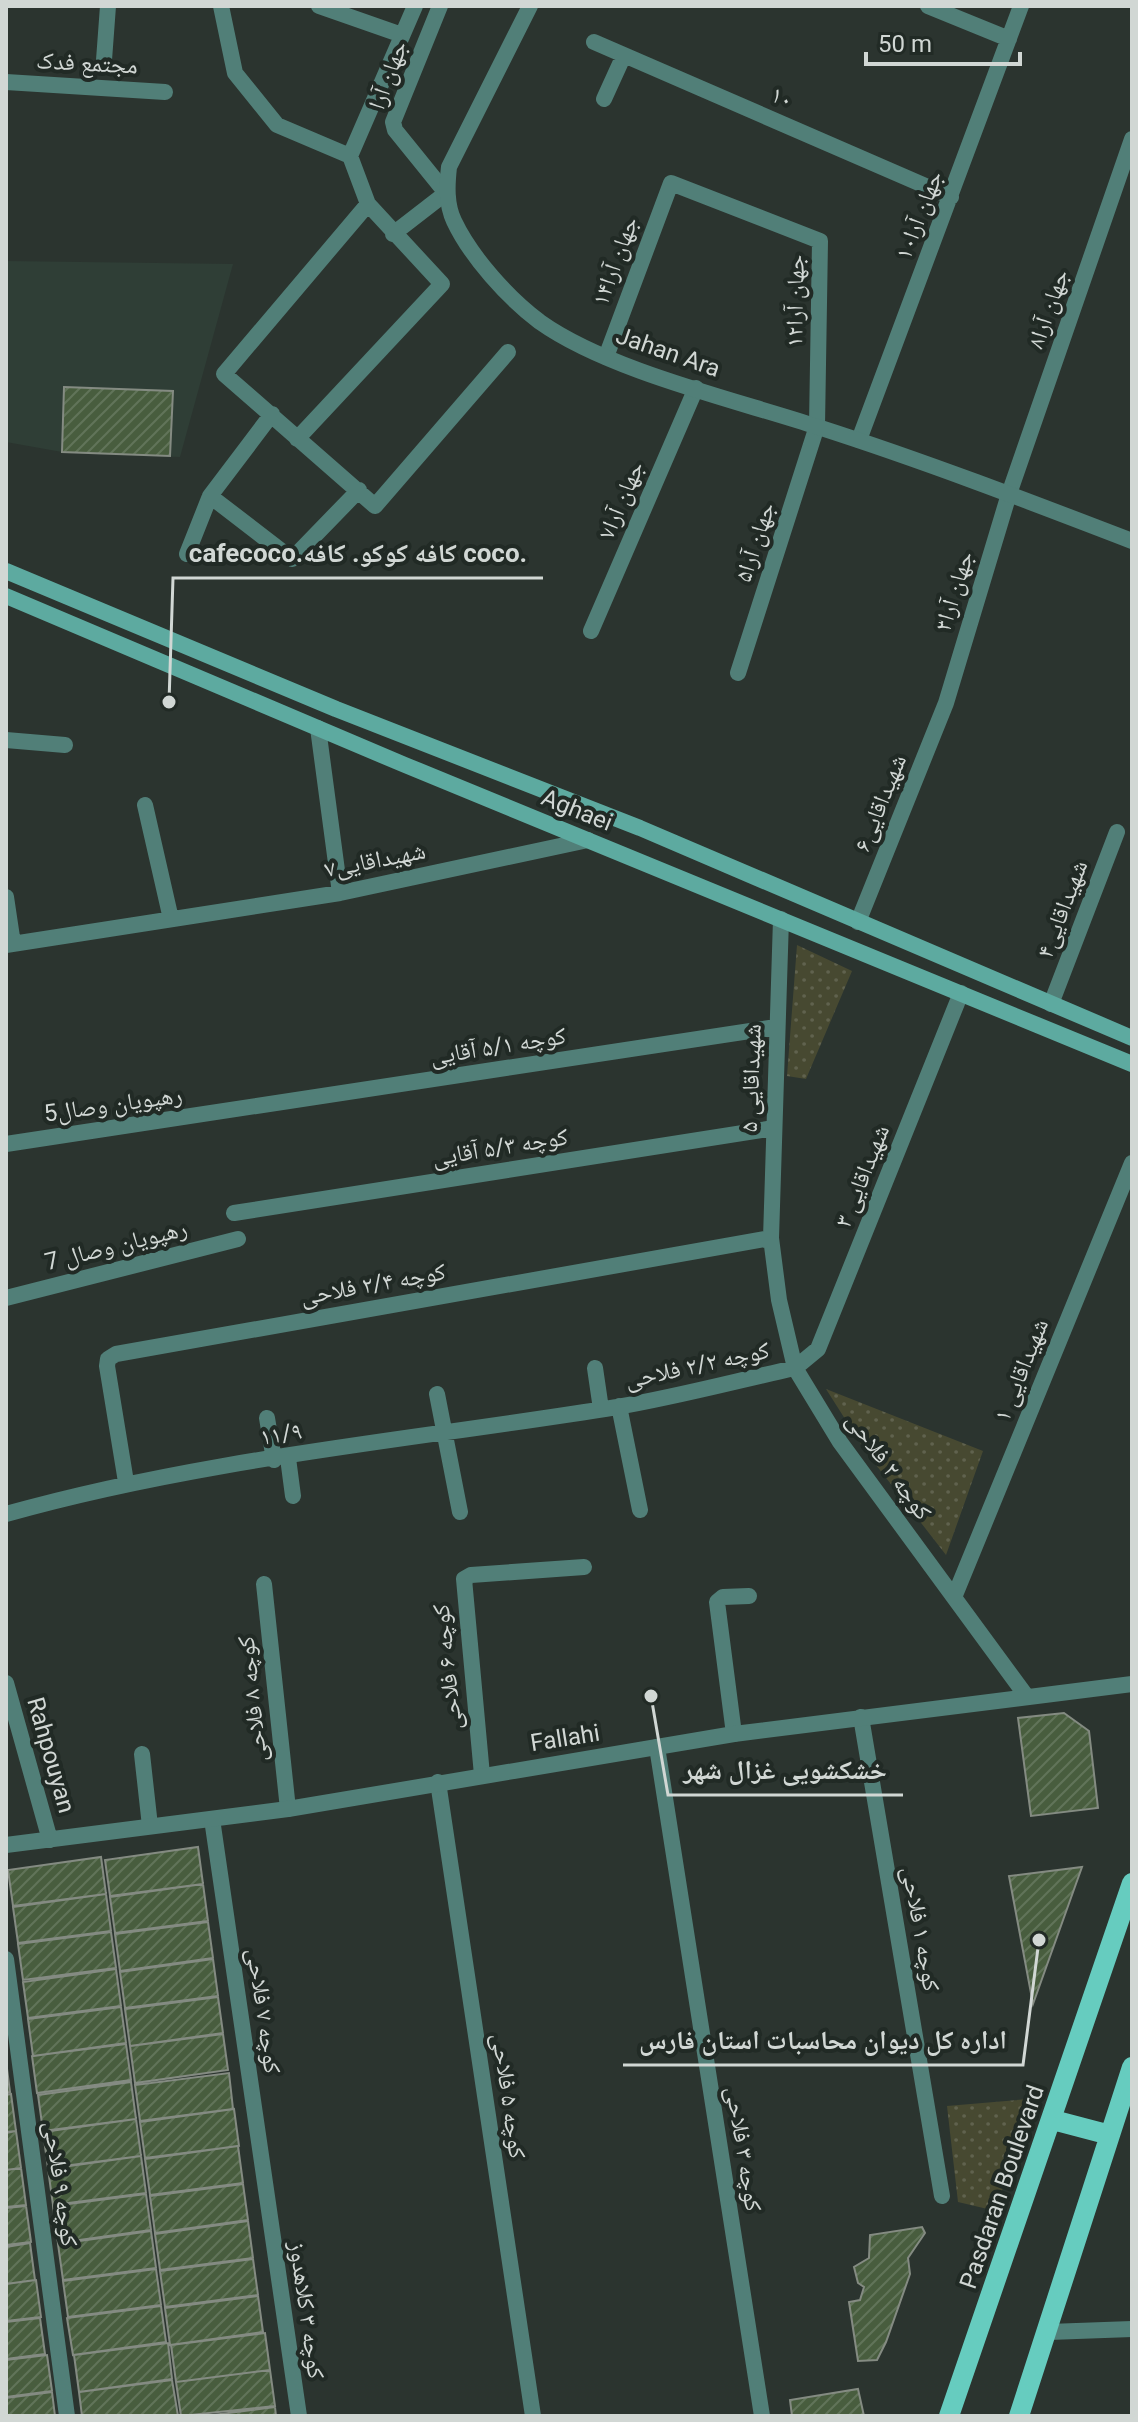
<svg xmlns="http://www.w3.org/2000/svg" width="1138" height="2422" font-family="Roboto,'Noto Naskh Arabic',sans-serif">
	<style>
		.built { fill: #2f3e36 }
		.green { fill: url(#green-dots) }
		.building { fill: url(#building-hatch); stroke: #848b82; stroke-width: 2 }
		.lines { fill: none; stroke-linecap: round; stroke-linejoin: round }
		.minor { stroke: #517f78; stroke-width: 16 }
		.tertiary { stroke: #517f78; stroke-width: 16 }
		.secondary { stroke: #5daaa0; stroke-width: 16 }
		.primary { stroke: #66ccbf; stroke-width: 20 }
		.labels { text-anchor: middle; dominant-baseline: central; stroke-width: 8; stroke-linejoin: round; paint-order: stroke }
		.street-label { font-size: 24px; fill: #d1d7d4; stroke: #212a25 }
		.leader { fill: none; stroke: #d1d7d4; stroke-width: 3 }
		.callout-dot { fill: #d1d7d4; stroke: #212a25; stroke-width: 3 }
		.callout-label { font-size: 26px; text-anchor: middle; font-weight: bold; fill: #d1d7d4; stroke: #212a25; stroke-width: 8; stroke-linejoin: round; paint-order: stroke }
	</style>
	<defs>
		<pattern id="green-dots" width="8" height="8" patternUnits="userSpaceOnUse" patternTransform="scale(2)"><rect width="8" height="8" fill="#474931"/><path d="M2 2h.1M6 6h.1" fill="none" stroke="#60624e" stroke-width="1.8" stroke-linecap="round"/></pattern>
		<pattern id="building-hatch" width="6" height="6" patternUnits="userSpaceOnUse" patternTransform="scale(2)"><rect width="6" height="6" fill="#485d3e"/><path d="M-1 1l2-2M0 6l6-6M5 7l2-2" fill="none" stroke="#617459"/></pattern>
	</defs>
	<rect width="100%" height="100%" fill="#2b342f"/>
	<path class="built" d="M6,261L233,264L180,457L62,452L6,442Z"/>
	<path class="green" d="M797,945L852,971L806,1079L787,1076Z
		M826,1389L983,1451L946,1555L866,1452Z
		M1029,2099L996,2211L958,2202L947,2106Z"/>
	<path class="building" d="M64,387L173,391L170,456L62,452Z
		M1064,1713L1089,1731L1098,1808L1031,1816L1018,1718Z
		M198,1847L203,1884L110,1896L105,1860Z
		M101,1857L106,1894L13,1906L8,1870Z
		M1082,1867L1033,2004L1009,1876Z
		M203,1884L208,1921L115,1933L110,1897Z
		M106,1894L111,1931L18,1943L13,1907Z
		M208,1922L213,1958L120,1971L115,1934Z
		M111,1932L116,1968L23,1980L18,1944Z
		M213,1959L218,1996L125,2008L120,1972Z
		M116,1969L121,2006L28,2018L23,1982Z
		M218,1997L223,2033L130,2046L125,2009Z
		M121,2007L126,2043L33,2056L28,2019Z
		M223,2034L228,2070L135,2083L130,2046Z
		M126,2044L131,2080L37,2093L32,2056Z
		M6,2061L10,2092L6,2093Z
		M229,2073L233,2109L140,2121L135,2085Z
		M131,2082L136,2119L43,2131L38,2095Z
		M11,2094L16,2131L6,2132V2095Z
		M234,2109L239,2146L145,2158L140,2122Z
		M136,2119L141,2156L48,2168L43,2132Z
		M16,2131L21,2168L6,2170V2133Z
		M238,2146L243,2183L150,2195L145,2159Z
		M141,2156L146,2193L53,2205L48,2169Z
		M21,2168L26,2205L6,2207V2170Z
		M243,2184L248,2220L155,2233L150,2196Z
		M146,2194L151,2230L58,2243L53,2206Z
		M26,2206L31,2242L6,2245V2208Z
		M248,2221L253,2258L160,2270L155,2234Z
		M922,2227L925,2233L908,2258L910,2274L886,2342L877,2360L858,2361L849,2302L860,2300L864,2287L858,2283L854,2267L869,2258L870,2235Z
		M151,2231L156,2268L63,2280L58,2244Z
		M30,2243L35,2280L6,2284V2247Z
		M253,2259L258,2295L165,2307L160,2271Z
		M156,2269L161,2305L68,2317L63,2281Z
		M36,2280L41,2317L6,2321V2284Z
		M258,2296L263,2332L170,2345L165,2308Z
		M161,2306L166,2342L73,2355L67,2318Z
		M40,2318L45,2354L6,2359V2322Z
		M265,2333L270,2370L176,2382L171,2345Z
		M168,2343L172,2379L79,2392L74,2355Z
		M47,2355L52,2391L6,2397V2360Z
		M270,2370L275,2406L181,2416L176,2382Z
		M172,2380L178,2416H82L79,2392Z
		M858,2389L864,2416H792L790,2400Z
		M52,2392L55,2416H6V2398Z
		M275,2407L276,2416H205Z"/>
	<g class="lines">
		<path class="minor" d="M221,6L235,73L277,125L350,156
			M319,6L402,35
			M928,6L1009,39
			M594,42L951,197
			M104,60L108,6
			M6,82L165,92
			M604,99L624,55
			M368,204L224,374L375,506L508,352
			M393,234L446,193L395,130L393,122L440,6
			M606,357L671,183L820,241L817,426L738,673
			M297,439L442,284L368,204L350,156L415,6
			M859,440L1021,6
			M210,496L292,559L359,490
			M187,554L210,496L272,414
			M591,631L696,388
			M318,728L340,893
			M6,740L65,745
			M145,805L171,919
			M6,897L13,944
			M781,919L771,1238L779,1300L795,1368L840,1442L1027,1697
			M858,922L946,703L1009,494L1132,139
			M6,945L340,893L588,840
			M1051,1004L1117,832
			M6,1144L776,1027
			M234,1213L774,1128
			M6,1298L238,1239
			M595,1368L601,1409
			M437,1394L460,1512
			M619,1406L640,1510
			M267,1418L274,1460
			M288,1458L293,1496
			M126,1482L107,1366L108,1359L116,1354L771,1238
			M6,1514C205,1458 413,1440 617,1407C676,1397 736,1381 795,1368L818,1349L961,993
			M264,1584L288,1809
			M955,1595L1132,1163
			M861,1717L942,2196
			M734,1734L717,1602L723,1597L749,1596
			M657,1747L762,2416
			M142,1754L150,1826
			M482,1775L464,1579L471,1575L584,1567
			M438,1782L533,2416
			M212,1819L299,2416
			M6,1959L67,2416
			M1049,2332L1132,2329"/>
		<path class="tertiary" d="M530,6L449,167C447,185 446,204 454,221C471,257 508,298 540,322C609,371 736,400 818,427C924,461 1028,501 1132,541
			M6,1683L50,1840
			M6,1845L288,1809L734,1734L1132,1684"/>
		<path class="secondary" d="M6,571L336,709L640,828L1132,1038
			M6,596L405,765L1132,1064"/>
		<path class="primary" d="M1053,2120L1110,2135
			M949,2416L1132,1883
			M1019,2416L1132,2067"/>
	</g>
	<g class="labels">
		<g class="street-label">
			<text transform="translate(87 63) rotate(3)">مجتمع فدک</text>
			<text transform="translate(388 75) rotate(-70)">جهان آرا</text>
			<text transform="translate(782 97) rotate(23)">۱۰</text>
			<text transform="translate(919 215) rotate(-69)">جهان آرا۱۰</text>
			<text transform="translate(615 261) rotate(-70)">جهان آرا۱۴</text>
			<text transform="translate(795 301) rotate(-89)">جهان آرا۱۲</text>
			<text transform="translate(1048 309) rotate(-71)">جهان آرا۸</text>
			<text transform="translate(668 352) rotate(19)">Jahan Ara</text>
			<text transform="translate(621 500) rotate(-67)">جهان آرا۷</text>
			<text transform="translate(755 542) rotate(-72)">جهان آرا۵</text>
			<text transform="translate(954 591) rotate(-73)">جهان آرا۳</text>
			<text transform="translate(880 803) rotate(-68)">شهیداقایی۶</text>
			<text transform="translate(577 810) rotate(22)">Aghaei</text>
			<text transform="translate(375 860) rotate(-11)">شهیداقایی۷</text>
			<text transform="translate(1062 909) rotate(-69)">شهیداقایی۴</text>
			<text transform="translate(498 1046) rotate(-9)">کوچه ۵/۱ آقایی</text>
			<text transform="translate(751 1078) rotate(-88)">۵ شهیداقایی</text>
			<text transform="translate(113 1104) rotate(-8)">رهپویان وصال5</text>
			<text transform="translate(500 1147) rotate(-9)">کوچه ۵/۳ آقایی</text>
			<text transform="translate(862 1176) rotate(-68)">۳ شهیداقایی</text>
			<text transform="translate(116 1245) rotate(-14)">7 رهپویان وصال</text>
			<text transform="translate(373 1284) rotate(-10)">کوچه ۲/۴ فلاحی</text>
			<text transform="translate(697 1365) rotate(-12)">کوچه ۲/۲ فلاحی</text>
			<text transform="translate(1021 1370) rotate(-68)">۱ شهیداقایی</text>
			<text transform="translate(281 1434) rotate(-9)">۱۱/۹</text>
			<text transform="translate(889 1466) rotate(54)">کوچه ۲ فلاحی</text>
			<text transform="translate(447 1667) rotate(-96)">کوچه ۶ فلاحی</text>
			<text transform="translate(252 1699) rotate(-96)">کوچه ۸ فلاحی</text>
			<text transform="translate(565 1738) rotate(-9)">Fallahi</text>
			<text transform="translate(51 1755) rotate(74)">Rahpouyan</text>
			<text transform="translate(921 1929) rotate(80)">کوچه ۱ فلاحی</text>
			<text transform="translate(264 2011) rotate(82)">کوچه ۷ فلاحی</text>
			<text transform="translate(509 2096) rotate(82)">کوچه ۵ فلاحی</text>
			<text transform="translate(744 2149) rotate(81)">کوچه ۳ فلاحی</text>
			<text transform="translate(61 2184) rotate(82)">کوچه ۹ فلاحی</text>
			<text transform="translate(1002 2187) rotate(-71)">Pasdaran Boulevard</text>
			<text transform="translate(307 2310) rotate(82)">کوچه ۳ کلاهدوز</text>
		</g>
	</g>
	<path class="leader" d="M169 702L173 578H543M651 1696L668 1795H903M1039 1940L1023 2065H623"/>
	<g class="callout-dot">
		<circle cx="169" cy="702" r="8"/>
		<circle cx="651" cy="1696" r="8"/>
		<circle cx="1039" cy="1940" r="8"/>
	</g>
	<g class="callout-label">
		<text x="358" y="562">cafecoco.کافه کوکو. کافه coco.</text>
		<text x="785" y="1779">خشکشویی غزال شهر</text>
		<text x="823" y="2049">اداره کل دیوان محاسبات استان فارس</text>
	</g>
	<rect width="1138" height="2422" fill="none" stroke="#d1d7d4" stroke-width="16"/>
	<path d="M866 52v12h154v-12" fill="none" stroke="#d1d7d4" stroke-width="4"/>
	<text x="878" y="52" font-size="24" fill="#d1d7d4" stroke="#212a25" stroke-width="6" paint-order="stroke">50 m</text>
</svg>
